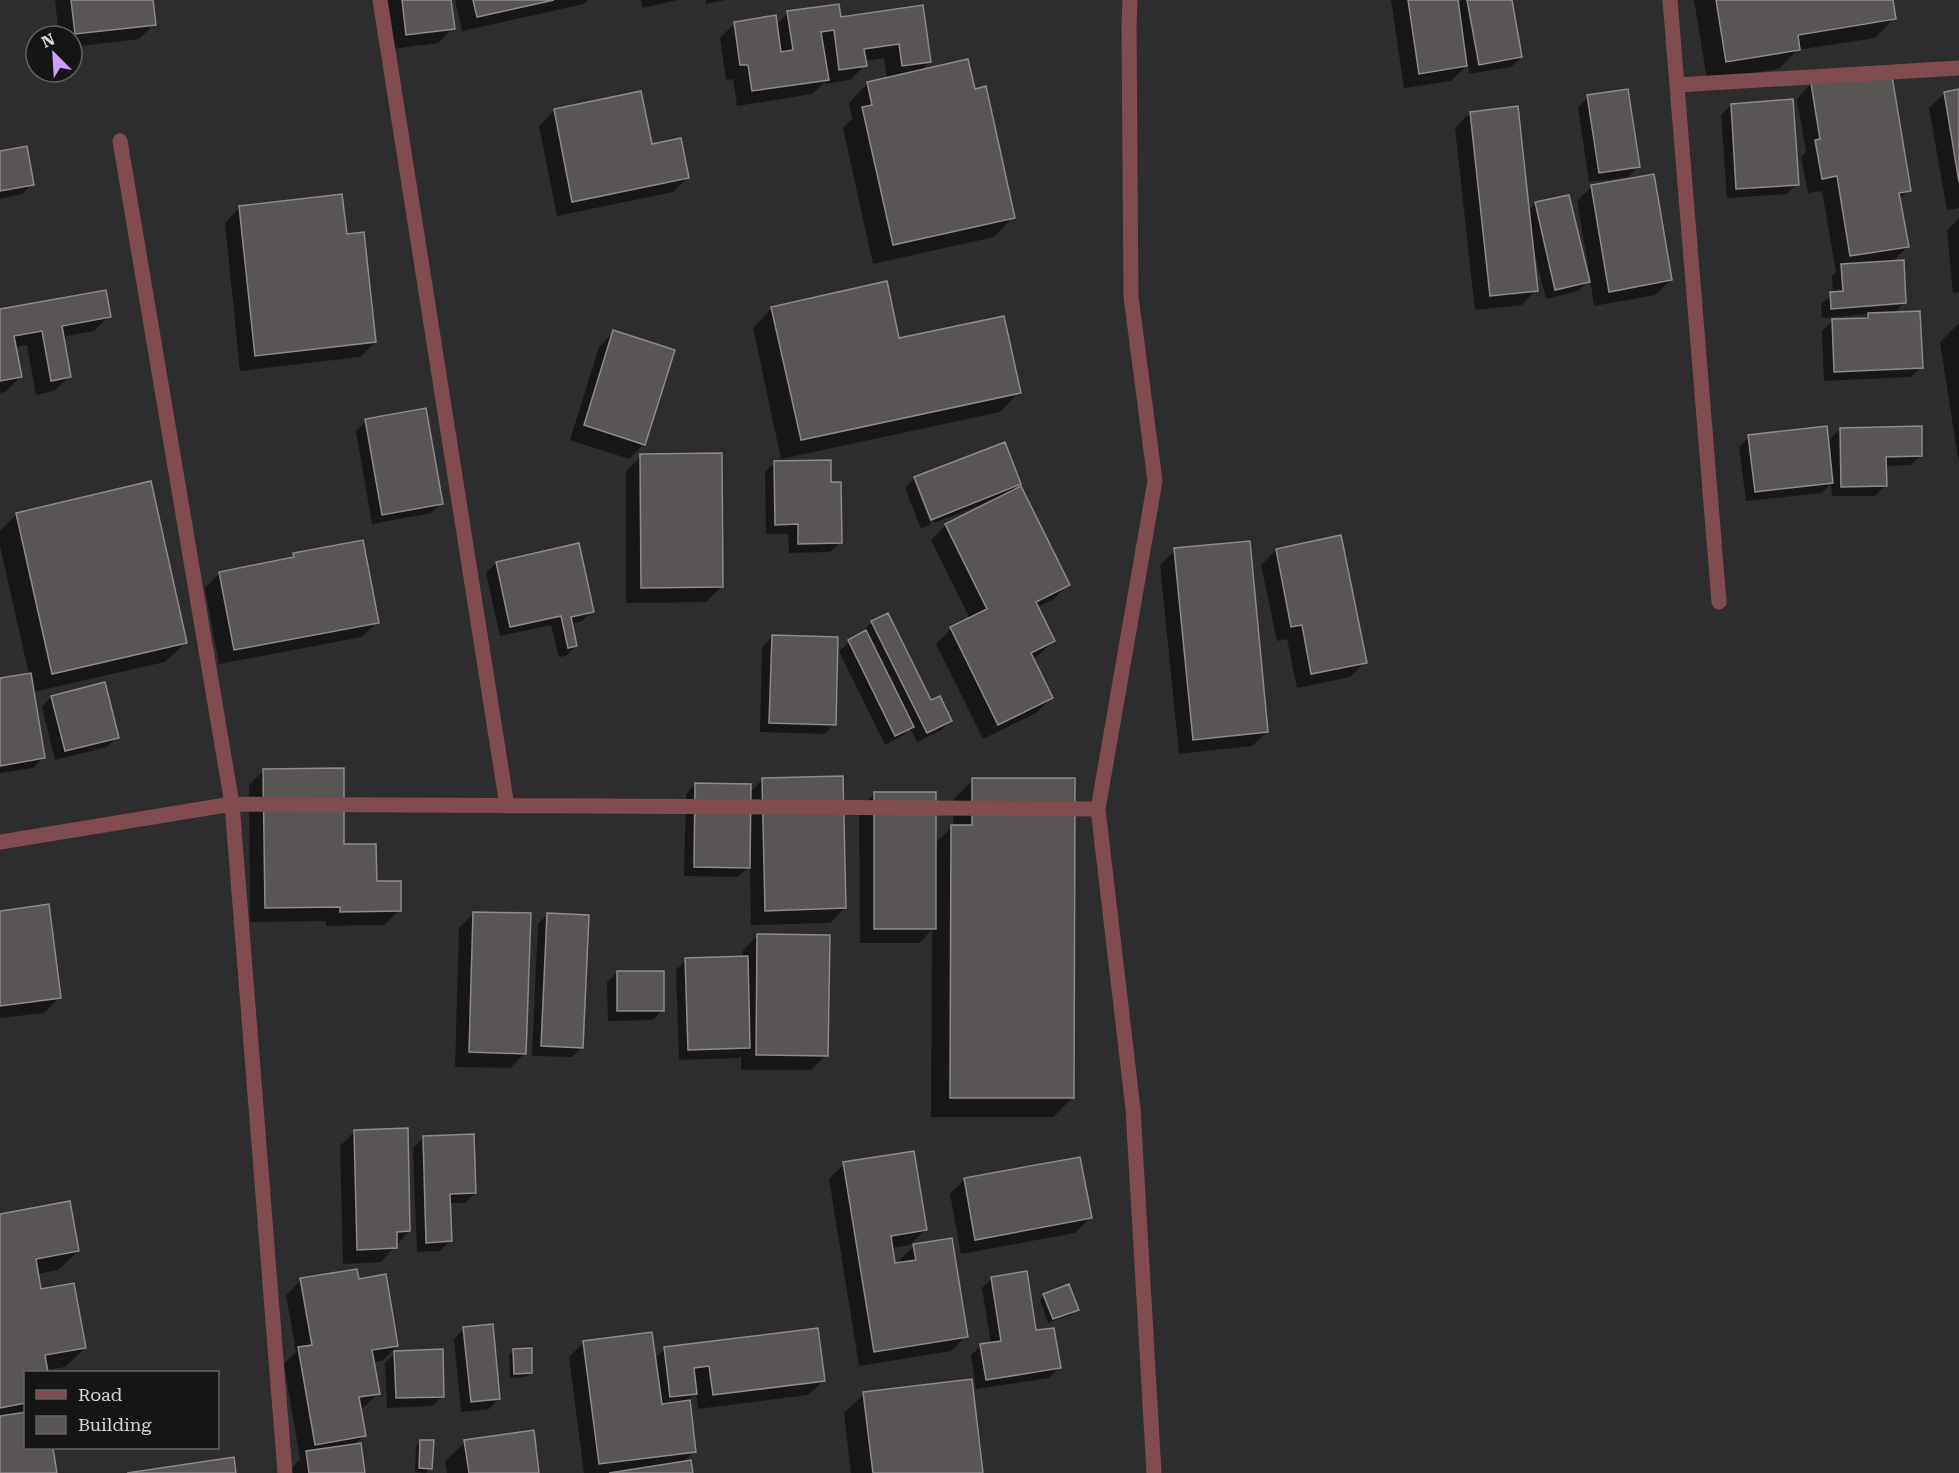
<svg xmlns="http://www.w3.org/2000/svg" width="1959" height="1473" font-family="'Roboto Serif',serif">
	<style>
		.shadow { fill: #0007 }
		.building { fill: #585554; stroke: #8d8a89; stroke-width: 1.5 }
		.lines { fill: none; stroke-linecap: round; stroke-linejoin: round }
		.minor { stroke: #824b4f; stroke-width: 15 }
	</style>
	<rect width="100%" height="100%" fill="#2d2c2e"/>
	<path class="shadow" d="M55,0H151L154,24L139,39L72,47V36H59Z
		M385,0H449L453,28L438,43L392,49Z
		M455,0H588L584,4L462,31Z
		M641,0H678L642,8Z
		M706,0H725L706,4Z
		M1391,0H1456L1457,5L1462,0H1511L1521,57L1511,67L1469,74L1468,64L1451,81L1404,88Z
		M1694,0H1891L1894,18L1875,38L1797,50L1779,69L1707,80Z
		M922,7L930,62L920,72L974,91L1013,217L994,237L873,264L843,128L852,119L849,103L868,83L887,79L884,58L864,61L865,65L850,80L825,84V82L812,94L737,106L733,79L726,80L720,38L735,23L776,25L788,13L840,19Z
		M1811,84L1909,190L1899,200L1907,247L1892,262L1905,302L1894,313L1921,367L1911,377L1824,381L1822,331L1832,321L1863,320L1868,314L1822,318L1821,304L1833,294L1832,276L1836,272L1822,191L1808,193L1801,157L1806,152L1797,99Z
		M1959,91V208L1947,210L1929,108L1944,93Z
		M640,93L650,146L688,177L673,192L557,216L539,126L554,111Z
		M1588,97L1638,167L1628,177L1589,182L1578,107Z
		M1731,105L1797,184L1787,194L1727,198L1721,115Z
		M1470,113L1528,211L1535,204L1568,196L1587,277H1590L1577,201L1592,186L1670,280L1655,295L1594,306L1590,279L1578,291L1546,299L1534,251L1532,252L1536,290L1522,305L1475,310L1455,128Z
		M0,152L32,184L22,194L0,199Z
		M239,208L346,236L375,342L360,357L240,371L225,223Z
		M1959,218V292L1953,293L1947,231Z
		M772,308L1019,392L1000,412L781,459L753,328Z
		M0,311L109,316L94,331L62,337L69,377L54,391L36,395L27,345L15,347L20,377L5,392L0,393Z
		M1959,323V465L1940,342Z
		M614,332L644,444L629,459L570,440L599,347Z
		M366,421L441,503L431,513L372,524L356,431Z
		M1840,429L1921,455L1911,465L1885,466V486L1875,496H1832L1831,483L1822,493L1746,501L1739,447L1749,437L1831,454L1830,439Z
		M641,456L721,587L706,602L626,603V471Z
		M775,462L830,484L840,542L830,552L789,553L788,534H766L765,472Z
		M915,478L1020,483L1010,493L1068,584L1054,599L1037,607L1054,640L1039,655L1032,659L1051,698L1036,713L983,739L936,644L951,629L970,619L931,540L946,525L990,503V501L934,523L918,481H914L931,524L921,529L905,488Z
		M17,514L185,643L165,662L33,692L43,758L33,768L0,773V679L29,675L0,546V531Z
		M1175,550L1267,732L1252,746L1179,754L1160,565Z
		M1276,550L1365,662L1350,677L1297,688L1287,639L1277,641L1261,565Z
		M294,555L377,622L362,637L219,664L205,588L220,573L289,559Z
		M496,563L592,611L582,621L571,624L576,646L566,656L559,657L551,625L500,636L486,573Z
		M872,623L930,702L951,721L941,730L917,742L910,728L902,736L885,745L839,651Z
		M772,637L834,724L824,734L760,732L762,647Z
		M51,697L117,737L107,747L55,760L42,707Z
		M264,770L343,846L399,911L384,925L326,926V921L250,922L249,785Z
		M763,779L845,908L830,923L751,925L750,866L738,877L684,876L686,794L696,784L749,793Z
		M973,780L1072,1098L1053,1117H931L932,930L919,943H860L859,809L874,794L934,844L953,826L954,799Z
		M0,912L59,998L44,1013L0,1018Z
		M474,913L525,1053L510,1068L455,1067L459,928Z
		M548,914L582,1047L572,1057L532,1056L538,924Z
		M758,935L826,1055L811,1070H741V1055L739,1058L679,1060L676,970L686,960L743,958V950Z
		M617,972L662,1010L653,1020L608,1021L607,982Z
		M355,1131L409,1231L381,1262L343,1264L340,1146Z
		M423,1138L475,1193L465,1203H449L450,1241L440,1251L417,1252L413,1148Z
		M844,1164L925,1230L910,1245L891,1248L894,1265L900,1264L899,1261L914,1246L966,1336L951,1351L859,1366L829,1179Z
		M965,1179L1090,1218L1075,1233L961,1254L950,1194Z
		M0,1215L78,1251L58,1270L37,1274L40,1290L85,1348L65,1367L46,1370L47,1372H26V1448H51L55,1473H0Z
		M992,1278L1035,1332L1059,1368L1049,1378L976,1389L971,1355L981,1346L991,1344L982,1288Z
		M301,1280H357L397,1346L382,1361L372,1362L378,1393L363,1408L359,1409L364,1436L354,1445L364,1473H287L300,1459L284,1364L296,1352L286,1295Z
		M1044,1295L1077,1309L1073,1314L1048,1323L1040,1300Z
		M464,1329L498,1399L489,1409L461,1412L454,1339Z
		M584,1342L654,1359L665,1349L823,1381L808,1395L698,1409L696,1393L688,1401L694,1451L683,1463L691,1473H584L569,1357Z
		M513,1350L531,1372L526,1377L510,1378L509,1355Z
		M395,1353L442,1396L432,1406L387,1408L385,1363Z
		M864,1394L981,1473H851L844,1413Z
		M421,1441L430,1468L426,1473L415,1472L416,1446Z
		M465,1442L538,1473H447L445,1461Z"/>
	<path class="building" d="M71,0H153L156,25L75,34Z
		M402,0H451L455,29L406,35Z
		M473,0H554L477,17Z
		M1408,0H1458L1467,66L1419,74Z
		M1467,0H1512L1522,57L1479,65Z
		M1716,0H1893L1896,19L1798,35L1800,50L1726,62Z
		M839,4L841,17L923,5L931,62L902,66L899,44L864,49L867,66L839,70L834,30L821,32L829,80L752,91L748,65H740L734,22L776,15L781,52L793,50L787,11Z
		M968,59L975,89L986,86L1015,218L893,245L862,107L872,105L867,82Z
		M1891,70L1911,191L1899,193L1909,247L1850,256L1837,176L1822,179L1815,140L1820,139L1811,83Z
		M1628,89L1640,167L1599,173L1587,95Z
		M1959,89V182L1944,92Z
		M641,91L652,144L681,138L689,178L572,202L554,109Z
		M1793,99L1799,185L1736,189L1731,104Z
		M1518,106L1538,291L1490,296L1470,112Z
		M27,146L34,185L0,191V151Z
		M1654,174L1672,280L1609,292L1591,185Z
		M342,194L347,234L364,232L376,342L255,356L239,206Z
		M1569,195L1590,282L1555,290L1535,202Z
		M1904,260L1906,303L1831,309L1830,292L1843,291L1841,264Z
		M887,281L899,338L1004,316L1021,393L801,440L771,307Z
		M106,290L111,317L62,326L71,377L51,381L42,331L14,336L22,377L0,381V309Z
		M1920,311L1923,368L1834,372L1832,319L1868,318V313Z
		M613,330L675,350L645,445L584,425Z
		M426,408L443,504L382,515L365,419Z
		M1827,426L1833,483L1755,492L1748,435Z
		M1922,426V456L1886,457L1887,486L1841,487L1840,428Z
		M1005,442L1021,484L931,520L914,477Z
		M722,453L723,587L641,588L640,454Z
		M831,460V482H841L842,543L798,544V524L775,525L774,461Z
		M151,481L187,643L52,674L16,513Z
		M1021,486L1070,585L1036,602L1055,641L1031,653L1053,698L998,725L950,627L987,609L945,524Z
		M1341,535L1367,663L1311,674L1302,625L1291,627L1276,549Z
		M363,540L379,623L234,650L219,572L294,557L293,553Z
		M1250,541L1268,732L1193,740L1174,548Z
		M579,543L594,612L571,617L577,646L568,648L561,616L510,627L496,562Z
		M888,613L931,700L940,696L952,721L927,733L871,621Z
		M866,630L914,727L895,736L848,640Z
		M772,635L838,637L836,725L769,723Z
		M31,673L45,758L0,766V678Z
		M105,682L119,738L65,751L51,696Z
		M344,768V844H376L377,881H401V911L340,912V907L265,908L263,769Z
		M843,776L846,908L765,911L762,778Z
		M972,778H1075L1074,1098H950L951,825H972Z
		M695,783L751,784L750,868L694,867Z
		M874,792H936V929H874Z
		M49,904L61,998L0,1006V911Z
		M473,912L531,913L526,1054L469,1052Z
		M547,913L589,915L583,1048L541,1046Z
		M757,934L830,935L828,1056L756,1055Z
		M748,956L750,1048L688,1050L685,958Z
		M617,971H664V1011H617Z
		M408,1128L410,1231L397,1232V1248L357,1250L354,1130Z
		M474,1134L476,1193L450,1194L452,1241L426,1243L423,1136Z
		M914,1151L927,1230L891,1236L895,1263L916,1260L913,1244L952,1238L968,1337L874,1352L843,1162Z
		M1080,1157L1092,1218L975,1240L964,1178Z
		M70,1201L79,1251L36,1259L41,1289L74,1283L86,1348L45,1355L48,1372H26V1403L0,1408V1214Z
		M357,1269L359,1279L386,1274L398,1346L372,1350L380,1394L359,1397L366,1436L315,1445L298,1347L312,1345L300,1278Z
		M1027,1271L1036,1330L1054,1328L1061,1368L986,1380L980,1344L1001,1341L991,1277Z
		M1069,1284L1079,1310L1053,1319L1043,1294Z
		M493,1324L500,1399L471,1402L463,1327Z
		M818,1328L825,1381L713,1395L709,1366L694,1368L697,1394L670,1397L664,1347Z
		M652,1332L662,1404L690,1400L696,1452L599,1464L583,1341Z
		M532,1348V1373L514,1374L513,1349Z
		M443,1349L444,1397L396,1398L394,1351Z
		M972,1379L983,1473H873L863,1392Z
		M26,1412V1448H53L57,1473H0V1416Z
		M534,1430L539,1473H469L464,1440Z
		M420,1440H434L432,1469L419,1468Z
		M361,1443L365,1473H309L306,1451Z
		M234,1457L236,1473H127Z
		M691,1460L693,1473H609Z"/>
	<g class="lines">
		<path class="minor" d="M380,0L507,806
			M1130,0L1129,25L1131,297L1155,481L1098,809L1133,1109L1154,1473
			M1670,0L1719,602
			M1677,85L1959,68
			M120,141L232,804L285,1473
			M0,842L232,804L1098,809"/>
	</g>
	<rect x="24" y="1371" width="195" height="78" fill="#151516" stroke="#626263" stroke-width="1.5"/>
	<rect x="36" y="1390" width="30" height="9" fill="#824b4f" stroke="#626263" stroke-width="1.5"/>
	<text x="78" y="1401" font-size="18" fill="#d6d5d7">Road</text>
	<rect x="36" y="1416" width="30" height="18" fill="#585554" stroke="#626263" stroke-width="1.5"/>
	<text x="78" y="1431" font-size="18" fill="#d6d5d7">Building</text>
	<g transform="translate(54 54) rotate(336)"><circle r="28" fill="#151516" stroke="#626263" stroke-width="1.5"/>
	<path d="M0-4.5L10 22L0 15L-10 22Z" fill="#d09dff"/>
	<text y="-9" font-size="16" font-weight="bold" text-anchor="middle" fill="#d6d5d7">N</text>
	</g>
</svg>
